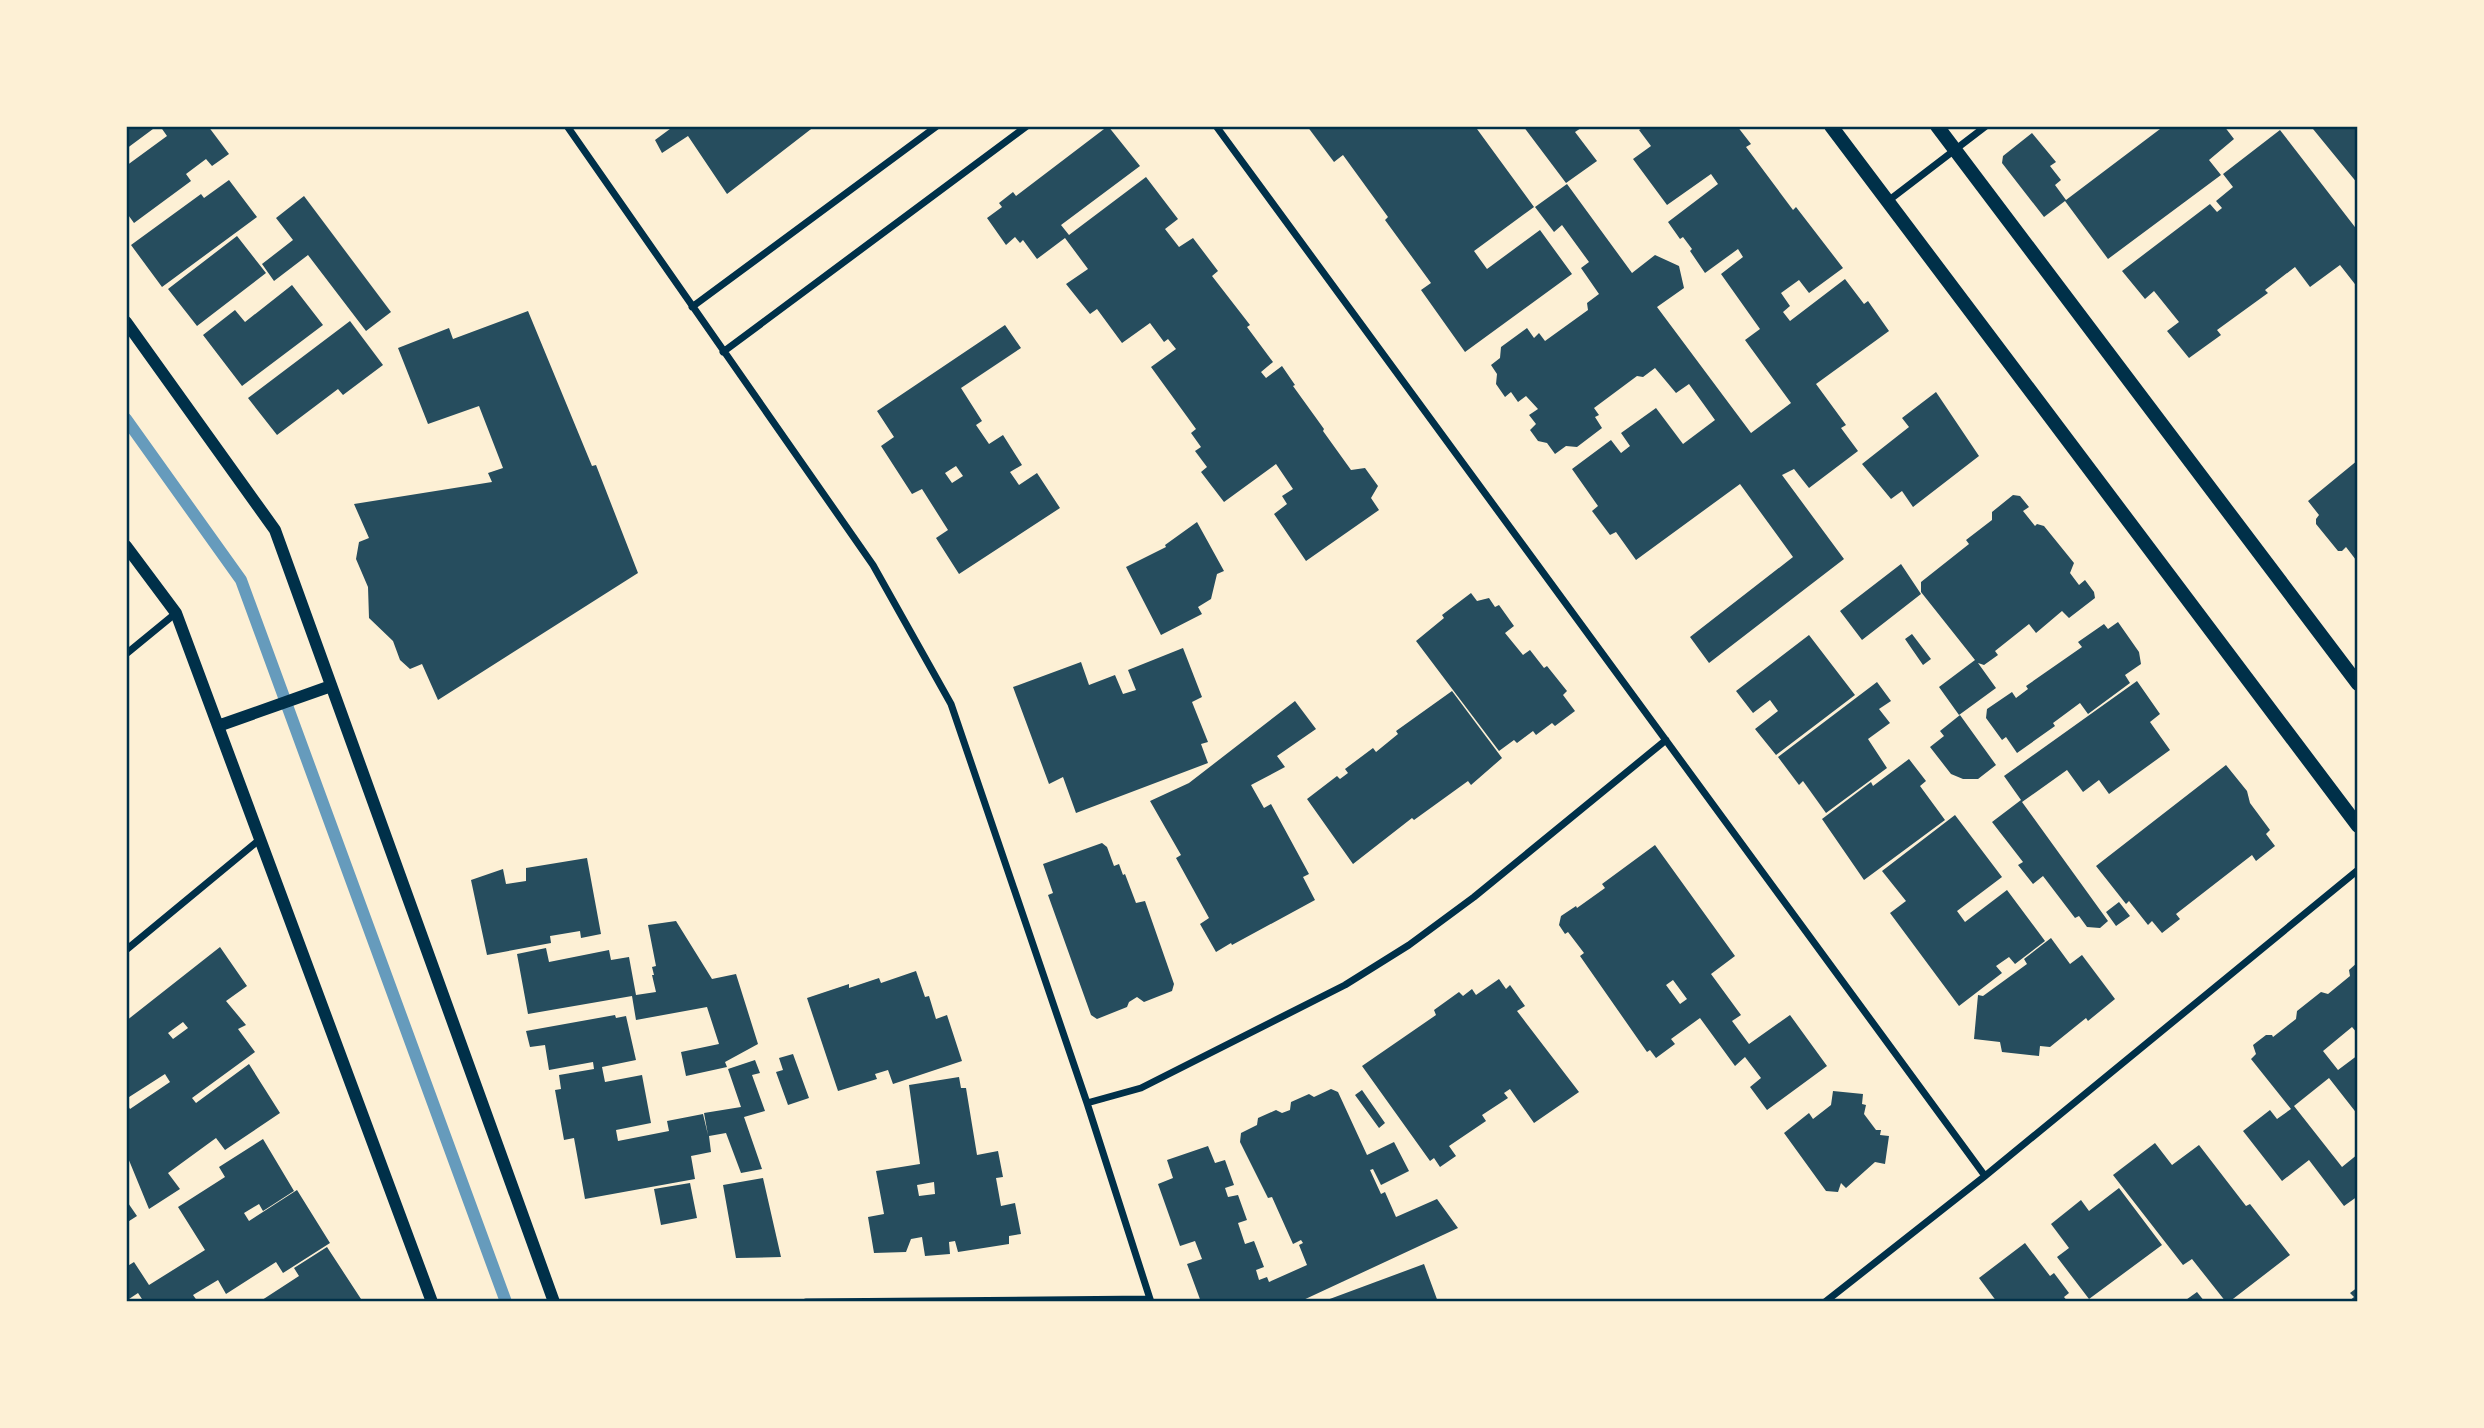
<svg xmlns="http://www.w3.org/2000/svg" width="2484" height="1428" font-family="'Source Sans 3',sans-serif">
	<style>
		.lines { fill: none; stroke-linecap: round; stroke-linejoin: round }
		.stream { stroke: #669bbc; stroke-width: 12 }
		.building { fill: #264d5e; fill-rule: evenodd }
		.minor { stroke: #003049; stroke-width: 7 }
		.tertiary { stroke: #003049; stroke-width: 12 }
		.secondary { stroke: #003049; stroke-width: 14 }
		.neatline { fill: none; stroke: #003049; stroke-width: 2.5 }
	</style>
	<rect width="100%" height="100%" fill="#fdf0d5"/>
	<g class="lines">
		<path class="stream" d="M126,419L241,580L506,1302"/>
	</g>
	<path class="building" d="M126,126H157L126,149Z
		M160,126H208L229,154L212,166L206,159L186,174L191,181L134,223L126,212V166L167,136Z
		M674,126H815L727,194L688,136L662,153L655,140Z
		M1108,126L1140,166L1061,225L1069,235L1146,177L1178,219L1165,229L1179,247L1193,238L1218,271L1212,276L1250,325L1247,327L1273,362L1261,372L1266,378L1282,366L1295,385L1293,386L1324,429L1323,431L1351,470L1365,468L1378,486L1371,498L1379,510L1306,561L1274,514L1287,504L1282,496L1293,489L1276,464L1224,502L1201,472L1207,467L1195,451L1201,447L1191,433L1196,429L1151,367L1176,349L1168,339L1164,342L1150,323L1122,343L1097,309L1090,314L1066,284L1088,269L1065,238L1037,259L1023,240L1020,243L1015,237L1006,245L987,218L1002,207L999,203L1013,192L1016,196Z
		M1307,126H1477V129L1534,207L1474,251L1487,269L1540,230L1572,274L1465,352L1421,290L1431,283L1385,220L1388,217L1343,155L1334,162Z
		M1523,126H1584L1575,132L1597,161L1566,183Z
		M1646,126H1737L1751,144L1746,147L1793,210L1796,207L1843,268L1809,293L1799,280L1781,293L1790,306L1783,312L1790,321L1845,279L1864,304L1868,301L1889,331L1816,384L1846,425L1841,428L1858,451L1809,488L1794,469L1782,475L1844,559L1709,663L1690,637L1793,557L1740,484L1636,560L1616,532L1610,535L1592,511L1598,506L1572,469L1611,440L1621,453L1630,446L1621,433L1656,408L1683,444L1715,420L1689,384L1676,393L1655,368L1643,377L1637,376L1594,408L1599,415L1595,417L1602,428L1577,447L1566,446L1555,454L1547,443L1538,441L1530,430L1536,424L1529,415L1538,409L1526,396L1518,402L1511,392L1505,397L1496,384L1497,374L1491,365L1500,358L1501,347L1527,328L1534,338L1539,333L1545,341L1588,310L1587,303L1599,294L1581,268L1589,262L1562,225L1554,232L1535,207L1567,184L1632,273L1655,255L1679,266L1684,288L1657,307L1751,433L1791,403L1745,340L1760,329L1721,274L1743,257L1738,249L1705,273L1690,251L1692,249L1683,237L1680,239L1668,222L1718,184L1711,174L1667,205L1633,159L1651,146L1639,130Z
		M2164,126H2224L2234,139L2209,160L2221,175L2108,259L2065,201L2044,217L2002,163L2003,156L2032,133L2056,162L2050,166L2061,180L2055,185L2066,200Z
		M2317,126H2358V184L2313,129Z
		M2280,130L2358,231V288L2340,265L2310,287L2295,267L2265,290L2268,293L2217,330L2221,335L2189,358L2167,331L2179,322L2154,291L2145,299L2122,271L2210,204L2217,212L2222,208L2216,201L2233,187L2223,174Z
		M229,180L257,217L162,287L131,245L201,194L204,198Z
		M304,196L391,312L366,331L308,255L274,281L262,264L293,240L276,218Z
		M237,236L266,273L197,326L168,289Z
		M292,285L323,325L242,386L203,335L235,310L245,322Z
		M528,311L592,466L596,465L638,573L438,700L422,664L410,669L400,660L393,641L369,618L368,587L356,559L359,542L369,538L354,504L492,482L488,473L503,468L479,406L428,424L398,348L449,328L453,339Z
		M350,321L383,365L343,395L338,389L277,435L248,398Z
		M1005,325L1021,348L961,388L982,421L976,425L989,444L1003,435L1022,465L1010,472L1019,485L1037,473L1060,508L959,574L936,538L948,530L922,489L912,494L881,446L894,437L877,411ZM956,466L963,476L952,483L945,473Z
		M1936,392L1979,456L1913,507L1902,491L1891,499L1862,464L1909,427L1902,418Z
		M2358,460V558L2356,560L2346,547L2342,551H2338L2316,524V519L2319,515L2308,501Z
		M2013,495L2020,496L2029,507L2023,511L2035,526L2037,524L2044,526L2074,563L2070,573L2079,585L2085,580L2094,592L2095,598L2069,618L2062,611L2036,633L2029,624L1995,651L1998,655L1984,665L1978,663L1996,688L1959,715L1939,687L1975,660L1921,592V582L1969,544L1966,540L1992,520V512Z
		M1197,522L1224,571L1217,574L1211,599L1198,607L1202,614L1161,635L1126,567L1166,547L1165,545Z
		M1901,564L1921,594L1862,640L1840,611Z
		M1471,593L1477,601L1489,598L1495,607L1499,605L1514,626L1505,633L1523,655L1530,650L1544,668L1547,666L1567,691L1563,695L1575,711L1555,726L1552,723L1536,735L1533,731L1517,743L1514,740L1499,751L1416,641L1444,618L1442,615Z
		M2118,622L2139,652L2141,664L2125,675L2130,683L2088,714L2080,703L2053,723L2055,726L2017,753L2006,737L2002,740L1986,718L1987,709L2012,692L2016,698L2028,689L2026,686L2082,647L2078,642L2104,624L2108,629Z
		M1912,634L1931,659L1923,665L1905,639Z
		M1809,635L1855,695L1776,755L1755,729L1778,711L1770,700L1753,713L1736,691Z
		M1183,648L1202,697L1192,702L1208,742L1201,744L1208,763L1076,813L1063,777L1049,784L1013,687L1081,662L1089,685L1115,675L1123,694L1136,690L1128,670Z
		M2137,681L2160,714L2150,722L2170,750L2109,794L2099,780L2083,792L2067,770L2022,802L2108,921L2100,928L2087,927L2079,916L2075,918L2043,876L2033,884L2018,865L2023,862L1992,822L2021,800L2004,776Z
		M1877,682L1891,701L1879,709L1890,723L1868,739L1887,768L1826,813L1803,781L1799,785L1778,757Z
		M1452,691L1502,758L1471,785L1468,781L1414,820L1412,818L1353,864L1307,799L1337,776L1340,779L1348,773L1345,769L1373,748L1376,752L1398,734L1396,731Z
		M1295,701L1316,729L1277,756L1285,767L1251,785L1264,808L1271,804L1309,874L1303,877L1315,900L1232,945L1231,943L1216,952L1200,924L1209,918L1176,858L1181,855L1150,801L1189,783Z
		M1960,715L1996,765L1978,779H1963L1951,774L1930,747L1944,736L1940,731Z
		M1909,759L1926,781L1920,786L1945,820L1864,880L1822,819L1871,782L1873,786Z
		M2226,765L2247,791L2250,803L2270,830L2266,834L2275,846L2256,861L2252,855L2176,914L2180,919L2162,933L2152,921L2148,925L2129,901L2126,904L2096,866Z
		M1955,815L2002,877L1957,911L1965,922L2007,890L2045,941L2015,964L2009,957L1996,966L2002,973L1959,1006L1890,913L1906,901L1882,871Z
		M1102,843L1107,847L1114,866L1119,864L1123,875L1125,874L1136,903L1145,901L1174,984L1172,991L1144,1002L1137,997L1129,1002L1127,1007L1097,1019L1091,1015L1048,895L1053,893L1043,864Z
		M1655,845L1735,956L1711,974L1741,1015L1732,1021L1749,1044L1790,1015L1827,1066L1767,1110L1750,1087L1761,1078L1745,1057L1735,1066L1700,1018L1671,1039L1675,1044L1656,1058L1650,1050L1647,1052L1580,956L1584,953L1568,932L1565,934L1559,925L1561,916L1576,906L1577,908L1605,888L1602,884ZM1673,980L1687,999L1680,1004L1666,985Z
		M587,858L601,934L581,938L580,931L550,936L551,943L487,955L471,880L503,869L506,884L526,881V868Z
		M2119,902L2130,916L2116,926L2106,912Z
		M676,921L712,979L736,974L758,1044L725,1062L727,1067L686,1076L681,1052L719,1044L707,1007L636,1020L632,996L528,1014L517,954L546,948L549,962L609,950L611,960L629,957L636,995L656,992L652,975H654L652,967L656,966L648,925Z
		M2051,938L2070,964L2082,955L2115,999L2088,1021L2086,1018L2050,1047L2040,1046L2039,1056L2002,1052L2000,1042L1974,1039L1978,995L1983,996L2027,964L2024,959Z
		M220,947L247,986L226,1001L246,1025L238,1029L255,1052L192,1098L196,1103L249,1064L280,1113L225,1150L216,1138L168,1173L180,1189L149,1209L126,1153V1103L130,1109L170,1082L165,1074L126,1099V1021ZM183,1022L188,1028L173,1039L168,1033Z
		M2358,962V1034L2352,1027L2323,1051L2338,1070L2358,1055V1115L2329,1078L2294,1106L2342,1167L2358,1154V1196L2344,1206L2309,1160L2282,1181L2243,1131L2270,1110L2277,1119L2291,1109L2251,1059L2256,1054L2253,1045L2266,1035H2272L2273,1037L2296,1019L2297,1011L2321,992L2328,994L2350,976L2349,970Z
		M916,971L925,997L929,996L936,1019L947,1015L962,1061L893,1084L888,1070L875,1074L877,1079L838,1091L807,998L849,984V988L879,978L881,983Z
		M1499,979L1506,989L1510,985L1525,1006L1517,1011L1579,1092L1534,1123L1510,1089L1504,1093L1508,1098L1482,1115L1486,1121L1449,1146L1456,1156L1440,1167L1434,1158L1430,1161L1362,1066L1436,1015L1434,1010L1459,992L1463,996L1472,989L1476,995Z
		M615,1015L616,1018L626,1016L636,1060L602,1067L605,1082L642,1075L651,1123L616,1130L618,1141L669,1131L667,1121L703,1114L708,1135L704,1113L741,1107L728,1069L755,1060L760,1073L752,1075L765,1111L744,1117L762,1169L741,1173L726,1133L709,1136L711,1152L691,1156L695,1179L585,1199L574,1138L564,1140L555,1090L561,1089L559,1075L594,1069L593,1062L549,1070L545,1045L530,1047L526,1031Z
		M793,1054L809,1098L788,1105L776,1072L783,1070L779,1058Z
		M959,1077L961,1088H966L977,1155L998,1151L1003,1177L996,1178L1001,1206L1015,1203L1021,1234L1009,1236V1244L958,1252L955,1241L949,1242L950,1254L925,1256L922,1237L911,1239L906,1252L874,1253L868,1217L884,1214L876,1171L920,1164L909,1085ZM934,1182L935,1194L919,1196L917,1185Z
		M1331,1089L1338,1092L1367,1155L1394,1142L1409,1171L1381,1185L1373,1169L1370,1170L1381,1194L1385,1192L1396,1217L1437,1199L1458,1228L1299,1302H1201L1187,1264L1202,1259L1195,1241L1180,1246L1158,1184L1173,1178L1167,1160L1208,1146L1215,1163L1225,1160L1234,1185L1225,1188L1228,1197L1238,1195L1247,1220L1238,1223L1245,1244L1254,1241L1264,1267L1256,1270L1259,1280L1267,1277L1269,1282L1307,1265L1299,1245L1303,1243L1301,1240L1293,1244L1272,1197L1268,1198L1240,1142L1241,1133L1257,1125L1258,1118L1276,1110L1282,1113L1290,1110L1291,1102L1309,1094L1314,1097Z
		M1362,1090L1385,1123L1379,1128L1355,1095Z
		M1833,1091L1863,1094L1862,1104L1866,1105L1864,1114L1876,1130H1881L1880,1135L1889,1136L1885,1164L1875,1162L1846,1188L1841,1183L1838,1192L1826,1191L1784,1133L1809,1113L1813,1119L1831,1105Z
		M263,1139L294,1191L263,1211L259,1204L244,1213L249,1221L297,1190L330,1243L283,1273L276,1262L226,1294L218,1280L193,1295L198,1302H144L138,1293L126,1301V1267L134,1262L149,1285L205,1250L178,1207L225,1177L219,1167Z
		M2155,1143L2172,1165L2199,1145L2246,1206L2250,1204L2290,1255L2229,1302H2226L2192,1259L2183,1265L2113,1175Z
		M763,1178L781,1257L736,1258L723,1185Z
		M690,1183L697,1218L661,1225L654,1189Z
		M2119,1188L2162,1245L2089,1299L2057,1257L2069,1248L2051,1224L2081,1200L2089,1211Z
		M126,1200L137,1216L126,1223Z
		M2025,1243L2050,1276L2054,1273L2069,1293L2064,1297L2068,1302H1997L1979,1278Z
		M327,1247L361,1299L356,1302H259L299,1276L294,1268Z
		M1424,1264L1438,1302H1328L1327,1300Z
		M2358,1287V1302H2348L2354,1297L2350,1293Z
		M2197,1292L2205,1302H2183Z"/>
	<g class="lines">
		<path class="minor" d="M567,126L873,565L951,704L1087,1103L1151,1302
			M1216,126L1985,1176
			M1888,201L1986,126
			M692,307L937,126
			M723,352L1027,126
			M126,654L176,613
			M126,950L259,840
			M1087,1103L1141,1088L1345,985L1409,945L1474,897L1666,740
			M806,1302L1150,1299
			M1825,1302L1985,1176L2358,870"/>
		<path class="tertiary" d="M126,322L275,530L554,1302
			M126,546L176,613L432,1302
			M218,726L331,686"/>
		<path class="secondary" d="M1831,126L2358,826
			M1937,126L2358,684"/>
	</g>
	<rect width="2484" height="1428" fill="none" stroke="#fdf0d5" stroke-width="256"/>
	<rect x="128" y="128" width="2228" height="1172" class="neatline"/>
</svg>
